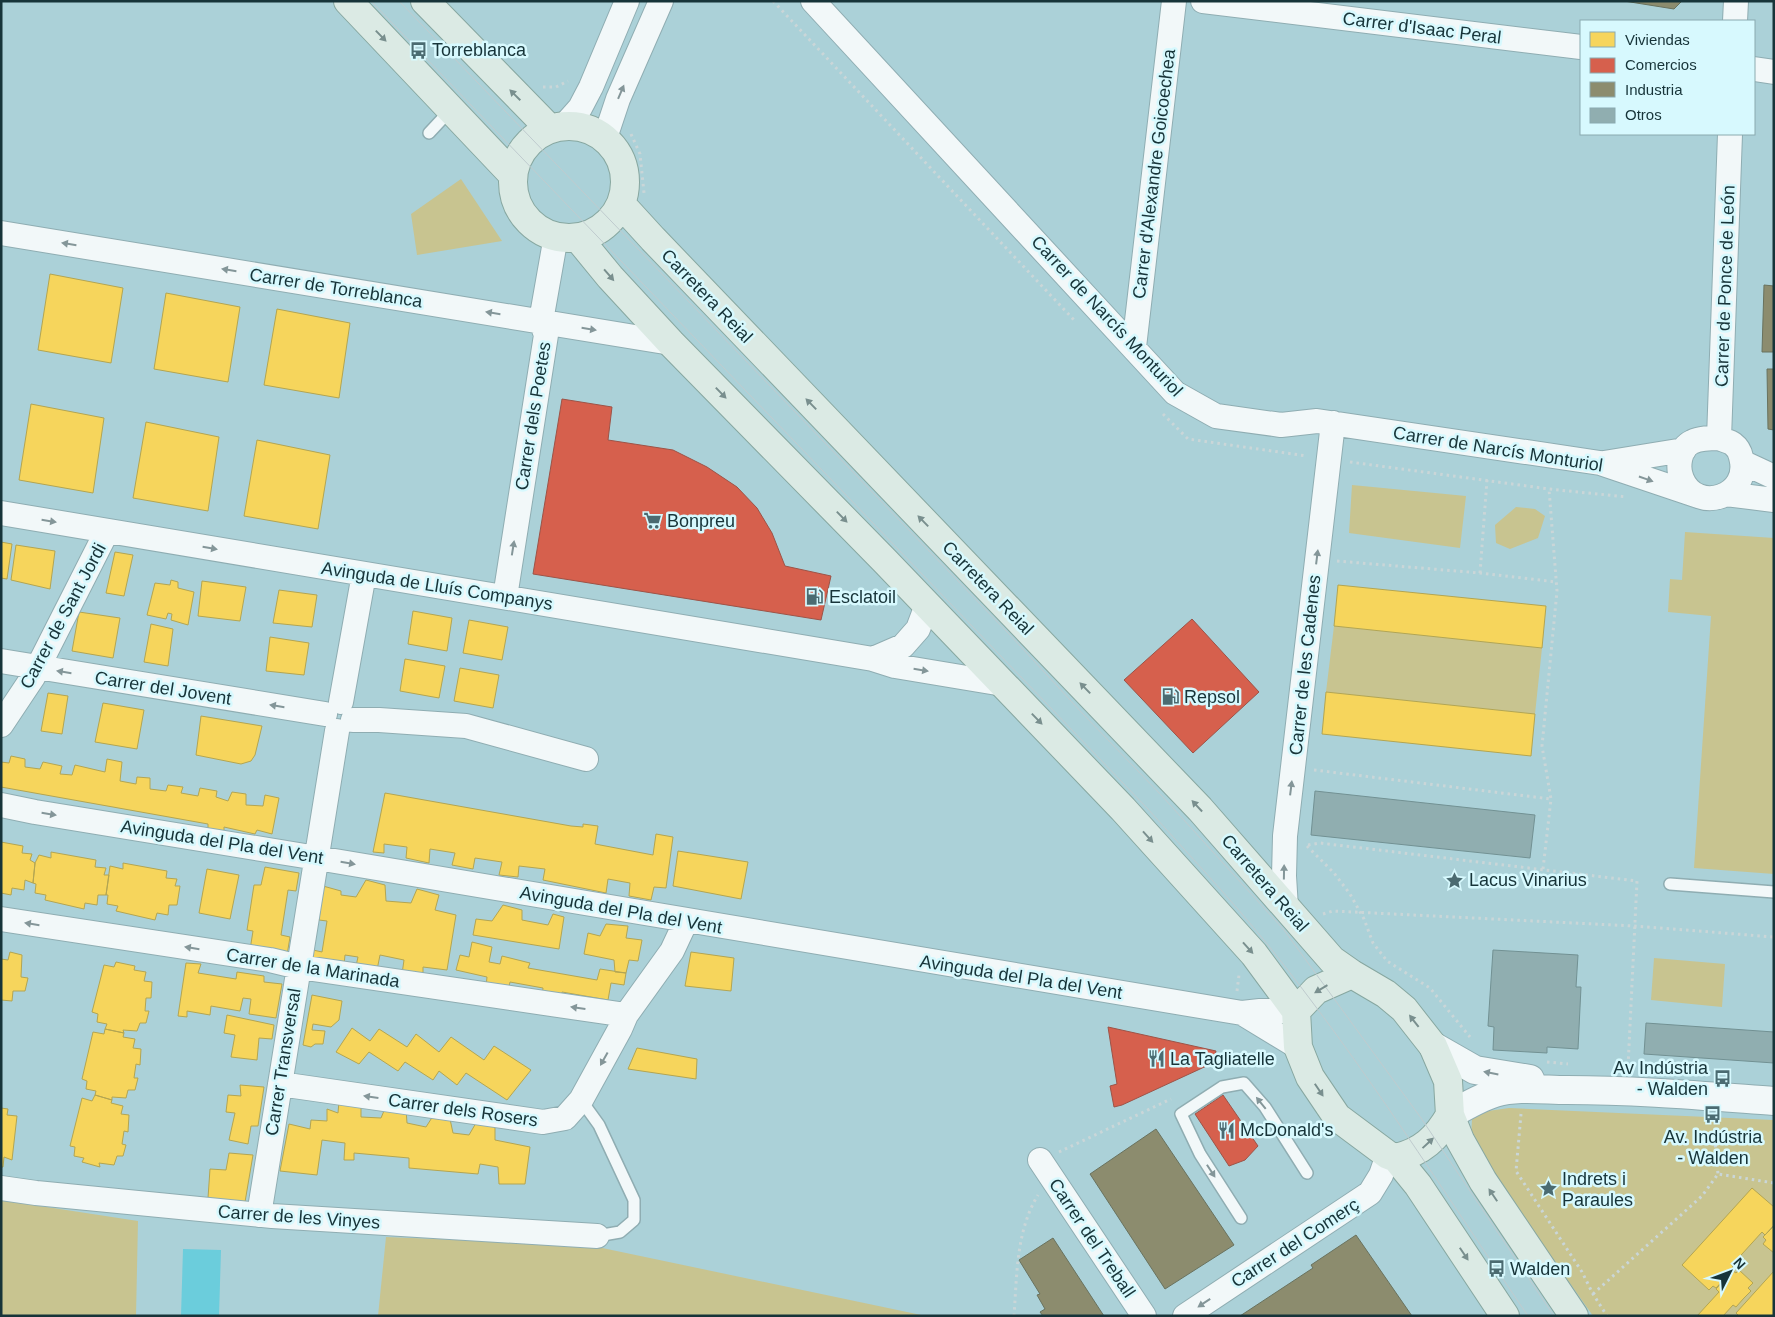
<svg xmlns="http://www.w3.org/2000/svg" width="1775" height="1317" font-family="Arial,sans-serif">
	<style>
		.green { fill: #c8c490 }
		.water { fill: #6bcddc }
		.homes { fill: #f6d55c; stroke: #b3a552 }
		.shops { fill: #d6604d; stroke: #9d5347 }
		.industry { fill: #8c8c6e; stroke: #69725e }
		.building { fill: #90aeb0; stroke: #729193 }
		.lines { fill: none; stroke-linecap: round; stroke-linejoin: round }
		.service-casing { stroke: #8fadb2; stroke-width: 14 }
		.minor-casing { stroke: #8fadb2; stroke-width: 26 }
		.tertiary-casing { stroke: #8fadb2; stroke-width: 30 }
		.primary-casing { stroke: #87a7a0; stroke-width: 30 }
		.path { stroke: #cad6d8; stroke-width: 3; stroke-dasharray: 2.5 4; stroke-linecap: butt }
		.service { stroke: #f2f8f9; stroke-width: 11 }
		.minor { stroke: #f2f8f9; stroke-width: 24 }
		.tertiary { stroke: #f2f8f9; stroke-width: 28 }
		.primary { stroke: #dbeae4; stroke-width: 28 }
		.tram { stroke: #bfcbce; stroke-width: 1 }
		.oneway { fill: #798f8e }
		.oneway2 { fill: #849699 }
		.labels { text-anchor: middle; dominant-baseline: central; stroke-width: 5; stroke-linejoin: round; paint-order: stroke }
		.street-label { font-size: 18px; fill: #173439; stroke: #d7f9fe }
		.poi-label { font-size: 18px; fill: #173439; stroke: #d7f9fe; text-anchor: start }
	</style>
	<rect width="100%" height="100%" fill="#abd1d8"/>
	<path class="green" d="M461,179L502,241L417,255L411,214Z
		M1352,485L1466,496L1460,548L1349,533Z
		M1516,507L1535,509L1545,516L1538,538L1510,549L1496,543L1495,525Z
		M1685,532L1774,538V874L1694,868L1711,616L1668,612L1670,579L1682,580Z
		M1334,626L1542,648L1535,714L1326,692Z
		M1654,958L1725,964L1722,1007L1651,1000Z
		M1509,1108L1774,1120V1316H1593L1484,1161L1471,1140L1472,1118L1488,1111Z
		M1,1200L138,1221L136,1316H1Z
		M386,1237L588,1245L926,1316H378Z"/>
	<path class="water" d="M183,1249L221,1250L219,1316H181Z"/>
	<path class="homes" d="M50,274L123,288L111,363L38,350Z
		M166,293L240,307L228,382L154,369Z
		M277,309L350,323L339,398L264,385Z
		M31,404L104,418L93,493L19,480Z
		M146,422L219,437L208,511L133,498Z
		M257,440L330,455L318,529L244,516Z
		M1,542L12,544L7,579L1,578Z
		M16,545L55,551L50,589L11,580Z
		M115,552L133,555L124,596L106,593Z
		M171,580L178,582V588L194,592L188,625L171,620L172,614L168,613L166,619L147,615L155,583L170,585Z
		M202,581L246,587L240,621L198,616Z
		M1338,585L1546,606L1542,648L1334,626Z
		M279,590L317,595L312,627L273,623Z
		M413,611L452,618L447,651L408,644Z
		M79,612L120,618L113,658L72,651Z
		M469,620L508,627L502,660L463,653Z
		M151,624L173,629L168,666L144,662Z
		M270,637L309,643L304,675L266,671Z
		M405,659L445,666L439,698L400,691Z
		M460,668L499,675L493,708L454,701Z
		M1326,692L1535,714L1531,756L1322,734Z
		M48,693L68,696L62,734L41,731Z
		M103,703L144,710L137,749L95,742Z
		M201,716L262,726L255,755L251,761L241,764L196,755Z
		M11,756L25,759V767L40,769L43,762L62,766L60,774L72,775L75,765L105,772L107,759L122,762L120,781L136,784L137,777L150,778V789L166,791L168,785L183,787L181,793L198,796L200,788L217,791L216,797L228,801L232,792L246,794V805L263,806L265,795L279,798L272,834L257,830L255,834L224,827V832L208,829V824L1,787V762L9,763Z
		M385,793L571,826L583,827V824L598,826L595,844L653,855L656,834L673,837L666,888L654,887L651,900L629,896L630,883L608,879L606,893L543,880L545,869L519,866L518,877L499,875L502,862L475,858L473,869L452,865L455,853L430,849L429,863L406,858L407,847L384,844V853L373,852Z
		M1,842L23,846L22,853L32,854L30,860L35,863L33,883L25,880L24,890L12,888L11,895L1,893Z
		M678,851L748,862L741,899L673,886Z
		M51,852L96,860L95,867L106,868L104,875H109L106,895H98L97,905L85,903L84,909L45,900L46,895L35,893L36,884L33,883L35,863L39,855L51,858Z
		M123,863L167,871L166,878L177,879L175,886H180L177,905H169L168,915L157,913L155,920L116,911L118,906L107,904L108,895H106L110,866L123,869Z
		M265,867L299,873L296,891L288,890L281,935L290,937L287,955L250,950L253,931L247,930L254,885H261Z
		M207,869L239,875L230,919L199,913Z
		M366,880L385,885L386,901L411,903L417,889L439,895L435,910L456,915L447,970L423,967V977L402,974L404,960L380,955L377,970L356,966L358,957L345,955L344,965L312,959L313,950L322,952L327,921L319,920L323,886L341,891V895L356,897Z
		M503,905L522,910V920L548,925L553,914L564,917L559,949L473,935L476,919L492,921Z
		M606,924L628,926L626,938L642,940L638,961L629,960L626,973L615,972L614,960L584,954L588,933L600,936Z
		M472,942L492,947L489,962L500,964L502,956L530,963L528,968L597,980L600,969L626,973L624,985L611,983L608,1000L562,992L561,1000L542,997L543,988L510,982L508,991L486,987L487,977L456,970L460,955L469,957Z
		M10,952L22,955L21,977L28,978L25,991H13L12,1001L1,1000V959L8,960Z
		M691,952L734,958L731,991L685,986Z
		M116,962L135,966L134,970L146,972L144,981L152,982L151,998H146L145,1011H149L146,1023H140L137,1031L123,1030L124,1033L105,1029L107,1024L97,1022L98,1014L92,1012L104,965L114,967Z
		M186,963L201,964L198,973L236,979L237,972L264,976V982L282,984L276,1018L249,1014L251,999L243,998L240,1011L211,1006L210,1015L187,1011V1017L178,1016Z
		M312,995L342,1001L339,1020L331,1027L313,1024L312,1030L325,1031L323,1044H315L311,1047L303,1045Z
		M227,1015L274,1025L272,1039L259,1038L257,1060L231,1057L235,1035L224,1033Z
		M352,1028L370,1041L379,1029L407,1047L416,1034L439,1052L451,1037L484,1060L494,1046L531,1070L507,1100L466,1073L457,1085L439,1071L433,1080L405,1062L398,1071L369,1052L359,1064L336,1052Z
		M105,1029L124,1033L123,1037L135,1039L133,1048L141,1049L140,1065L136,1064L134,1078H138L135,1090H128L126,1098L112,1097V1100L95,1095L96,1091L86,1089L87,1081L82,1079L93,1032L104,1034Z
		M637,1048L697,1059L696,1079L628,1069Z
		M240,1085L264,1087L258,1126H251L248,1144L229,1140L235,1113L226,1112L228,1095L241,1096Z
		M95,1095L112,1100L111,1103L123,1106L121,1114L129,1115L128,1132L124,1131L122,1144L126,1145L123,1156H117L114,1165L99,1163L100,1167L82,1162L84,1158L74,1156L75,1147L70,1146L82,1098L92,1101Z
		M339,1101L361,1105V1117L381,1118L386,1106L406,1109L407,1123L426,1127L433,1116L450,1119L453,1133L469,1135L476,1123L495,1126V1140L530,1147L525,1184H499L498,1167L480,1164L478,1174L409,1168V1158L354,1153V1160H344L345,1143L322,1140L317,1175L280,1171L289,1124L310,1129L311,1120L327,1121V1109L338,1113Z
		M1,1108L8,1109L7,1115L17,1116L12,1160L4,1157L3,1167H1Z
		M229,1153L253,1155L245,1202L208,1198L210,1169L226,1170Z
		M1752,1188L1774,1207V1225L1765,1235L1762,1232L1732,1265L1733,1268L1729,1270L1731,1272L1716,1288L1713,1286L1709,1290L1682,1265Z
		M1774,1226V1253L1763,1244L1766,1240L1763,1237Z
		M1739,1270L1753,1283L1748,1288L1751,1291L1744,1298L1736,1307L1733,1305L1723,1316H1697L1719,1292L1716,1289L1727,1277L1733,1271L1736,1273Z
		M1774,1271V1316H1739L1736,1313Z"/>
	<path class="shops" d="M562,399L612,407L608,440L673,450L707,467L737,487L757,508L772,533L785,566L831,576L821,620L533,574Z
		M1192,619L1259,692L1193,753L1124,680Z
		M1108,1027L1216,1051L1213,1063L1122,1105L1114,1107L1110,1086L1117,1084Z
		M1223,1095L1258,1146L1245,1160L1229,1166L1195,1114Z"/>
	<path class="industry" d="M1624,1H1682L1674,9Z
		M1764,285L1774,286V352H1762Z
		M1767,369H1774V430L1768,429Z
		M1156,1129L1234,1245L1165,1289L1090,1174Z
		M1356,1235L1412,1316H1240L1313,1268L1311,1265Z
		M1053,1238L1104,1316H1043L1040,1312L1045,1309L1037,1295L1040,1294L1019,1260Z"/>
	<path class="building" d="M1315,791L1535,815L1530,858L1311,835Z
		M1493,950L1578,955L1576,987H1581L1578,1049L1547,1047V1053L1493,1050L1494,1027L1488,1026Z
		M1646,1023L1774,1032V1063L1644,1054Z"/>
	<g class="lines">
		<defs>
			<path id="service" d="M429,133L443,118L453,111
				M1670,884L1774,892
				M581,1100L599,1125L634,1200V1220L620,1232L597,1236
				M1241,1218L1200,1154L1181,1114L1222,1087L1244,1083L1265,1107L1307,1173"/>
			<path id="minor" d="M813,1L1175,393L1216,416L1281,425L1317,421L1600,463L1698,496
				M1203,1L1581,47
				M1735,21L1736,1
				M1754,69L1774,72
				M564,126L580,108L591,87L627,1
				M605,138L618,99L661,1
				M1,233L671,343
				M1134,347L1174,1
				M1719,438L1730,134
				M1719,438C1723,440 1729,441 1733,444C1737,447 1740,452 1741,457C1752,496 1697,515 1682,479C1677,468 1679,448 1692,442C1700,438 1710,438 1719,438Z
				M1742,462L1774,477
				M1604,463L1684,450
				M1726,494L1774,500
				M1,513L873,659L895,666L1003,684
				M505,597L546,335L541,321L556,236
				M873,659L903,646L918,629L927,605
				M1,661L325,714
				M341,702L364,574
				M353,720H379L466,726L586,759
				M1,725L33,677L107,531
				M1,805L35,812L317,858L1242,1013L1260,1011H1296
				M1286,908L1284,876L1285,836L1333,423
				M1,919L270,960L299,967L626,1015
				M1242,1013L1298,1047
				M280,1084L543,1122L565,1118L581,1100L620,1029L626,1015L672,951L686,921
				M1040,1160L1144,1316
				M1,1188L36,1193L272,1216L597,1236
				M259,1215L337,731
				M1185,1316L1370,1193L1381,1175L1388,1155"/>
			<path id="tertiary" d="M1433,1046L1475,1070L1530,1079
				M1450,1115C1464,1107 1479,1098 1495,1093C1517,1086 1544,1090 1567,1090C1636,1090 1705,1096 1774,1101"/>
			<path id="primary" d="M348,1L513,175
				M425,1L550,129
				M513 182a56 56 0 1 1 112 0a56 56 0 1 1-112 0Z
				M621,204L653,239L1200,809L1332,960L1352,974L1386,994L1404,1009L1433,1046L1448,1081L1450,1115L1460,1140L1483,1181L1574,1316
				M578,238L610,277L671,343L884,560L1123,809L1254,954L1296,1011L1298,1047L1310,1077L1337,1117L1388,1155L1396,1158L1418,1185L1505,1316
				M1296,1011L1316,990L1352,974
				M1396,1158C1422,1152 1437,1138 1450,1115"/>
		</defs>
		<use href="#service" class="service-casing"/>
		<use href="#minor" class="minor-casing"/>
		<use href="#tertiary" class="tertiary-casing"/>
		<use href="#primary" class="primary-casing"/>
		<path class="path" d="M773,1L1074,320
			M543,87H556L568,81
			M631,134L640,154L644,193
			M1163,414L1188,439L1307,456
			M1350,462L1549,489L1627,497
			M1337,561L1480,573L1556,582
			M1480,573L1487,480
			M1314,770L1551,799
			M1308,845L1320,843L1637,881L1628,1067
			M1307,846L1334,873L1350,894L1364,919L1373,943L1387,961L1430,988L1470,1037
			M1543,869L1551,799L1542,746L1557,591L1549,489
			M1323,914L1333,911L1634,926L1774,937
			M1237,991L1239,975
			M1547,1062L1568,1064
			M1243,1066L1269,1054
			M1521,1114L1516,1171L1582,1272L1593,1294L1607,1316
			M1714,1132L1718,1174
			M1059,1152L1171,1099
			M1593,1294L1702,1196L1718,1174L1774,1183
			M1014,1316C1017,1275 1016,1231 1038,1195"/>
		<use href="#service" class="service"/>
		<use href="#minor" class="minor"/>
		<use href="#tertiary" class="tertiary"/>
		<use href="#primary" class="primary"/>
		<path class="tram" d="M371,1L1148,809C1188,854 1230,898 1268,945C1363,1063 1443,1191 1528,1316
			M399,1L1009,634L1083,714L1162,796L1284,930L1421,1118L1554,1316"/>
	</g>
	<defs><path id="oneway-solid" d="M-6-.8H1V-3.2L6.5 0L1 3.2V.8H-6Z" transform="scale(1.25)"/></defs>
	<g class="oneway">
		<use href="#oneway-solid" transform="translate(381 36) rotate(46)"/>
		<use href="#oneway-solid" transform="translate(515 95) rotate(-135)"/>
		<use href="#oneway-solid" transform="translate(609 275) rotate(49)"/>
		<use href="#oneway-solid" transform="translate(721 393) rotate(46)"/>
		<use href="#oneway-solid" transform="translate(811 404) rotate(-134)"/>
		<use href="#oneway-solid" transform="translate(842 517) rotate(46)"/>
		<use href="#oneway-solid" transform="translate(923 521) rotate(-134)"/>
		<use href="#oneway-solid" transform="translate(1085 688) rotate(-134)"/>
		<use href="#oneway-solid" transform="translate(1037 719) rotate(46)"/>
		<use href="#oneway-solid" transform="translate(1197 806) rotate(-133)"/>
		<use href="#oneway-solid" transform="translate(1148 837) rotate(48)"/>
		<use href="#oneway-solid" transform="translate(1248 948) rotate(48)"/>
		<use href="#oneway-solid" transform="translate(1321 989) rotate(149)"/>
		<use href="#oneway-solid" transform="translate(1414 1021) rotate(-128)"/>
		<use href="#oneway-solid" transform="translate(1319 1090) rotate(56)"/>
		<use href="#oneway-solid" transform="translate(1428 1143) rotate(-43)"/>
		<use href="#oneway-solid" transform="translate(1493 1195) rotate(-124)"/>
		<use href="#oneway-solid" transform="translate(1464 1254) rotate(56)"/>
	</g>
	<g class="oneway2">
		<use href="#oneway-solid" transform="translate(621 92) rotate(-67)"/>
		<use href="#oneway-solid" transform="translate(69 244) rotate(-171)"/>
		<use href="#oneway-solid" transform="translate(229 270) rotate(-171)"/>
		<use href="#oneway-solid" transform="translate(493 313) rotate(-171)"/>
		<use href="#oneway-solid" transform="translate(589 329) rotate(9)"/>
		<use href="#oneway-solid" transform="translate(1646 479) rotate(19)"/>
		<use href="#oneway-solid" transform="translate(49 521) rotate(9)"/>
		<use href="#oneway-solid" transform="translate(210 548) rotate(10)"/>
		<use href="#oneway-solid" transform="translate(513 548) rotate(-81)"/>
		<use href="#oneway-solid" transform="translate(1317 557) rotate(-83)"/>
		<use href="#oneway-solid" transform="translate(921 670) rotate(9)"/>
		<use href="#oneway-solid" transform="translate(64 672) rotate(-171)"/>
		<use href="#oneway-solid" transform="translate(277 706) rotate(-171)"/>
		<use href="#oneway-solid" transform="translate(1291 788) rotate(-83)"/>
		<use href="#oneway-solid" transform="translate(49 814) rotate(9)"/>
		<use href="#oneway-solid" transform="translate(348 863) rotate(10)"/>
		<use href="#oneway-solid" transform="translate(1284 872) rotate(-89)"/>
		<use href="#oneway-solid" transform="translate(32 924) rotate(-171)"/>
		<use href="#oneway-solid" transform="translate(192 948) rotate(-171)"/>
		<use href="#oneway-solid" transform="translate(578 1008) rotate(-172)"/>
		<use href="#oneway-solid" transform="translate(604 1059) rotate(119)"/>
		<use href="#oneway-solid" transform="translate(1491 1073) rotate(-169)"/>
		<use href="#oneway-solid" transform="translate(371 1097) rotate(-172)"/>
		<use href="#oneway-solid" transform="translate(1261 1103) rotate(-129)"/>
		<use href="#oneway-solid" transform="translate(1211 1171) rotate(57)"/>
		<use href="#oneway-solid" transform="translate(1204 1303) rotate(146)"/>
	</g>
	<defs>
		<symbol id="bus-bare" viewBox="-9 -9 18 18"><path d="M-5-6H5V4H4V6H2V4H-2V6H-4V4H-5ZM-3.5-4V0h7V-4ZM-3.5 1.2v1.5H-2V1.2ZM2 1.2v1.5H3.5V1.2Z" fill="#4b6b71" stroke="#d7f9fe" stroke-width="2.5" paint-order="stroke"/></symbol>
		<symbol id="supermarket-bare" viewBox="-9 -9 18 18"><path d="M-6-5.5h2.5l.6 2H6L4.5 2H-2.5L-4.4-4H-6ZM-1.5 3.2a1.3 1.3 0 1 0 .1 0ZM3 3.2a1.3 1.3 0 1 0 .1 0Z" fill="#4b6b71" stroke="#d7f9fe" stroke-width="2.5" paint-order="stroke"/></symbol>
		<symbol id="fuel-bare" viewBox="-9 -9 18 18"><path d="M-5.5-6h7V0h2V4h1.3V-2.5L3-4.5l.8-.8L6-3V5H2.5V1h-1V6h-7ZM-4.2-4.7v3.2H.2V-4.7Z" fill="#4b6b71" stroke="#d7f9fe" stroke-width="2.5" paint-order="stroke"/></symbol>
		<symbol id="sight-bare" viewBox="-9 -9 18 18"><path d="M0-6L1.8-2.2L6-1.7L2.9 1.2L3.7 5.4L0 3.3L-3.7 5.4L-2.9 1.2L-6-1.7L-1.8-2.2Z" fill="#4b6b71" stroke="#d7f9fe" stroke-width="2.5" paint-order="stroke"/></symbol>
		<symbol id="restaurant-bare" viewBox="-9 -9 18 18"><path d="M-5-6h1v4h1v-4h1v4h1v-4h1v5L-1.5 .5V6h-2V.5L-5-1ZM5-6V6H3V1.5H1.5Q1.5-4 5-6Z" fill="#4b6b71" stroke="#d7f9fe" stroke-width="2.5" paint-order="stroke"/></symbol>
	</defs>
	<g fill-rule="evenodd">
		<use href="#bus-bare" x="406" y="38" width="25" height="25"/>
		<use href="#supermarket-bare" x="640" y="508" width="25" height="25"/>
		<use href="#fuel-bare" x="802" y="584" width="25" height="25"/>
		<use href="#fuel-bare" x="1158" y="684" width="25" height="25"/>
		<use href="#sight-bare" x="1442" y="868" width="25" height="25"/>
		<use href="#restaurant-bare" x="1144" y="1046" width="25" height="25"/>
		<use href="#bus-bare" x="1710" y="1066" width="25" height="25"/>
		<use href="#bus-bare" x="1700" y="1102" width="25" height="25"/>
		<use href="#restaurant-bare" x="1214" y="1118" width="25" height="25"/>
		<use href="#sight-bare" x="1536" y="1176" width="25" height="25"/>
		<use href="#bus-bare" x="1484" y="1256" width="25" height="25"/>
	</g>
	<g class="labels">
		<g class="street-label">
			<text transform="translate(1422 28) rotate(7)">Carrer d'Isaac Peral</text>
			<text transform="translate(1154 174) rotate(-83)">Carrer d'Alexandre Goicoechea</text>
			<text transform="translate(1725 286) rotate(-88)">Carrer de Ponce de León</text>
			<text transform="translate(336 288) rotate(9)">Carrer de Torreblanca</text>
			<text transform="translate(707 296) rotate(46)">Carretera Reial</text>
			<text transform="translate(1107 316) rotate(47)">Carrer de Narcís Monturiol</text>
			<text transform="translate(533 416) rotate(-81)">Carrer dels Poetes</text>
			<text transform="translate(1498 449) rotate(9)">Carrer de Narcís Monturiol</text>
			<text transform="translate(437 586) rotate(9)">Avinguda de Lluís Companys</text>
			<text transform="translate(988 588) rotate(46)">Carretera Reial</text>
			<text transform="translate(63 616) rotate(-62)">Carrer de Sant Jordi</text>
			<text transform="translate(1305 665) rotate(-84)">Carrer de les Cadenes</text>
			<text transform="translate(163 688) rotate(9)">Carrer del Jovent</text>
			<text transform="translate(222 842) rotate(9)">Avinguda del Pla del Vent</text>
			<text transform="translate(1265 883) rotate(49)">Carretera Reial</text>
			<text transform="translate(621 910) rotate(10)">Avinguda del Pla del Vent</text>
			<text transform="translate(313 968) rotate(9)">Carrer de la Marinada</text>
			<text transform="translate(1021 977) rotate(9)">Avinguda del Pla del Vent</text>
			<text transform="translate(283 1062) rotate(-81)">Carrer Transversal</text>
			<text transform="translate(463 1110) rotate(8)">Carrer dels Rosers</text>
			<text transform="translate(299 1217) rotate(4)">Carrer de les Vinyes</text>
			<text transform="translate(1092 1238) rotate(56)">Carrer del Treball</text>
			<text transform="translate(1295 1243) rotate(-33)">Carrer del Comerç</text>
		</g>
		<g class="poi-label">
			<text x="432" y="50">Torreblanca</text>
			<text x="667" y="521">Bonpreu</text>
			<text x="829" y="597">Esclatoil</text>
			<text x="1184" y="697">Repsol</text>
			<text x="1469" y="880">Lacus Vinarius</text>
			<text x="1170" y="1059">La Tagliatelle</text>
			<text x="1708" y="1068" text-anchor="end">Av Indústria<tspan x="1708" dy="21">- Walden</tspan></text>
			<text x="1240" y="1130">McDonald's</text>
			<text x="1713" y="1137" text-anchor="middle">Av. Indústria<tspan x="1713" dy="21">- Walden</tspan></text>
			<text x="1562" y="1179">Indrets i<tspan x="1562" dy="21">Paraules</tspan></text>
			<text x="1510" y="1269">Walden</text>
		</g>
	</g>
	<rect width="1775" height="1317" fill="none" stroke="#173439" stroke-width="5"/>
	<rect x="1580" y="20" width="175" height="115" fill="#d7f9fe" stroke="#8aaaaf"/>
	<rect x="1590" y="32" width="25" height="15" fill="#f6d55c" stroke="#8aaaaf"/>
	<text x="1625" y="45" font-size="15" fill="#173439">Viviendas</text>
	<rect x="1590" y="58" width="25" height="15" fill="#d6604d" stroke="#8aaaaf"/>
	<text x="1625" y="70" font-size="15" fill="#173439">Comercios</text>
	<rect x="1590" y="82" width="25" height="15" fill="#8c8c6e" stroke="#8aaaaf"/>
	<text x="1625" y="95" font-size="15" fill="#173439">Industria</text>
	<rect x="1590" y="108" width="25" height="15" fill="#90aeb0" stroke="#8aaaaf"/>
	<text x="1625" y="120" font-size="15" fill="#173439">Otros</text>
	<g transform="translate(1730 1272) rotate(48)" stroke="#d7f9fe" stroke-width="4" paint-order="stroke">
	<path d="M0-4L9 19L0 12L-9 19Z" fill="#173439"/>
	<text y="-8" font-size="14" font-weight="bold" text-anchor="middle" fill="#173439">N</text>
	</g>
</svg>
